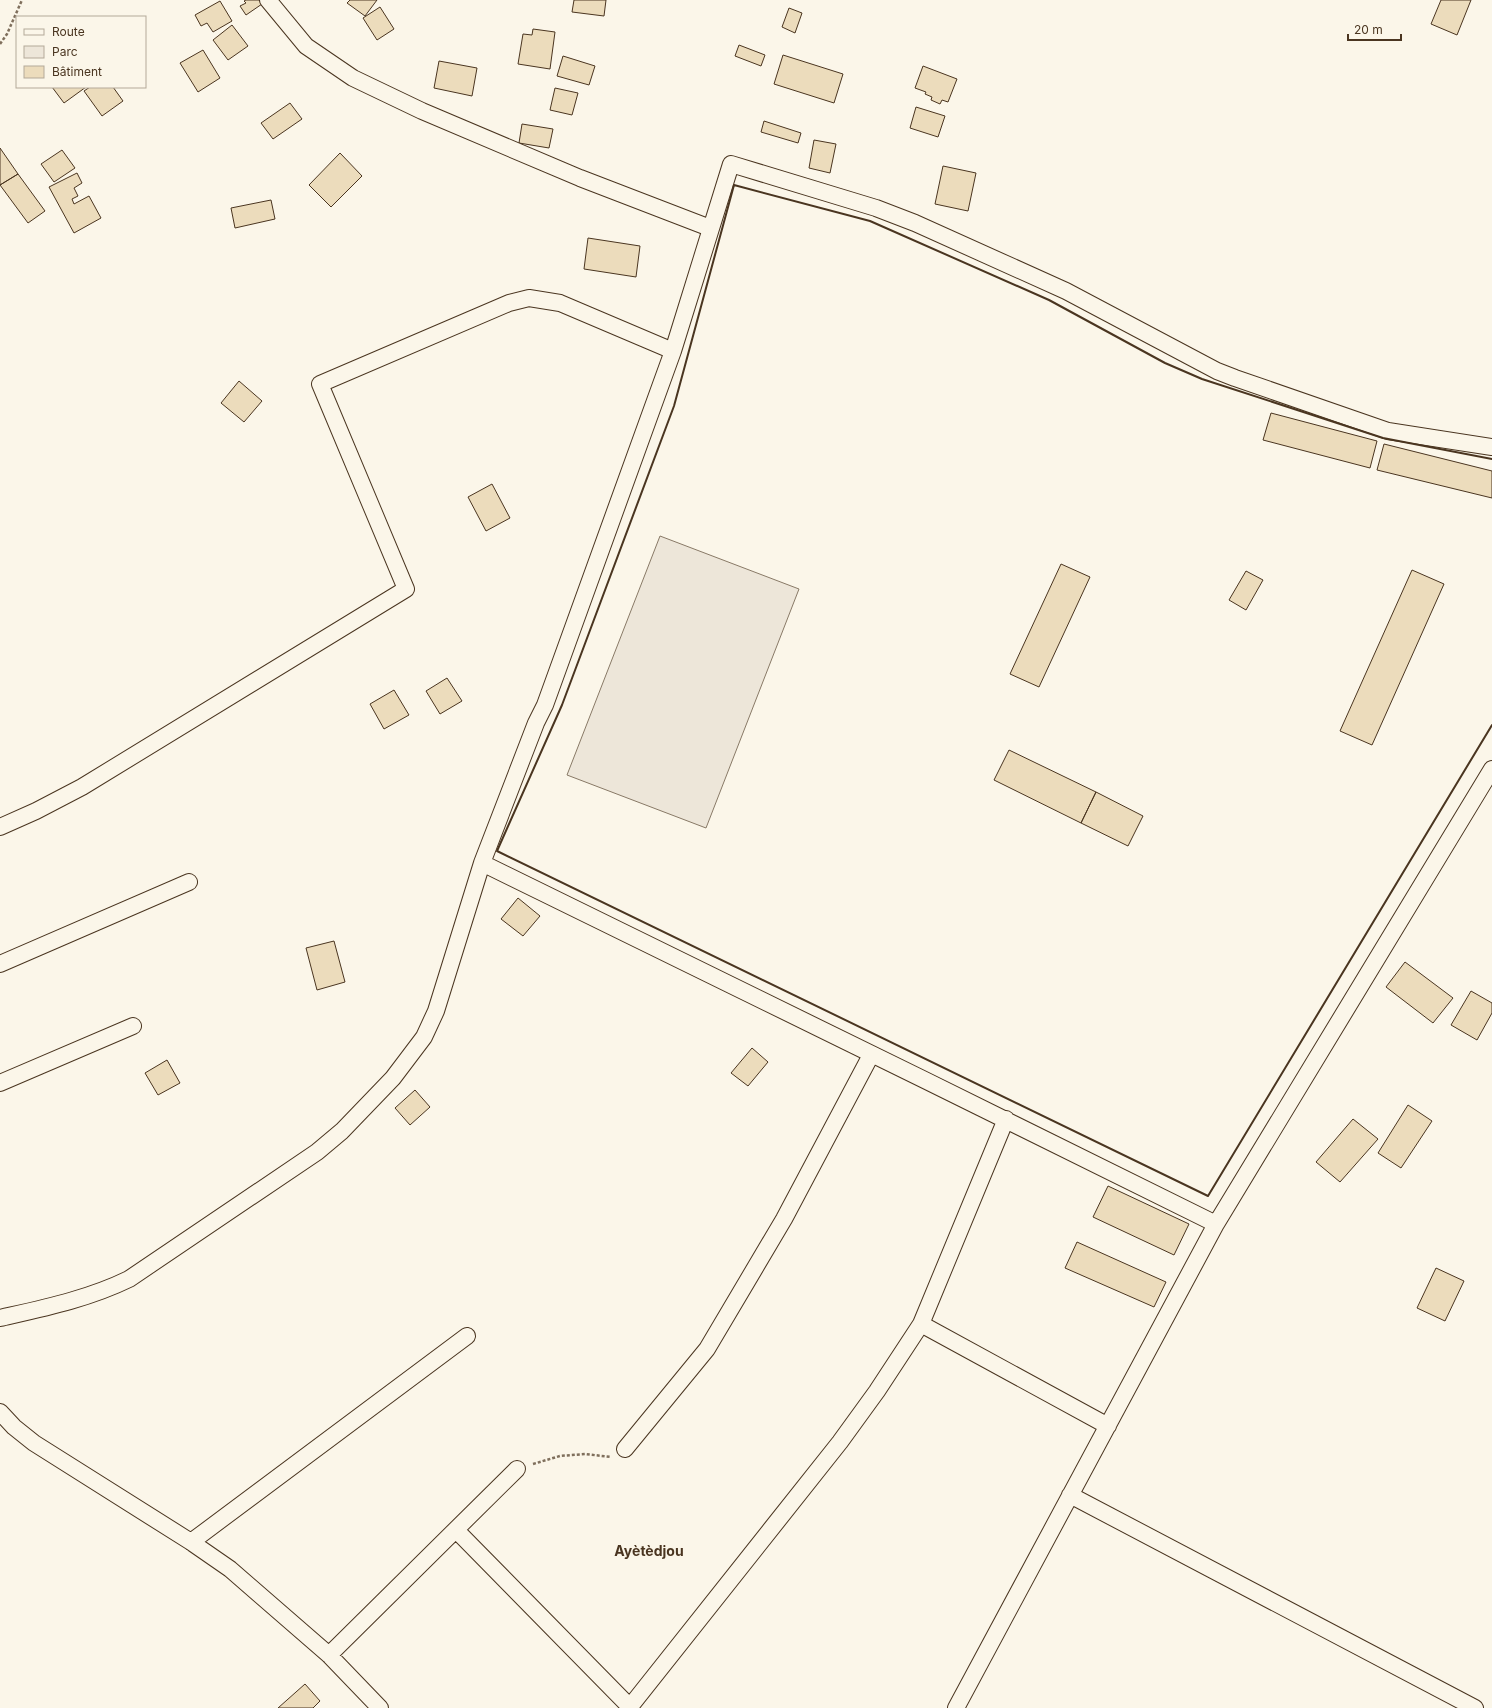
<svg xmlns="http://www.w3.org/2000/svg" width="1492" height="1708" font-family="Inter,sans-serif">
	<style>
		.green { fill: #ede6d9; stroke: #887966 }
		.building { fill: #ecdcbc; stroke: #4a3520 }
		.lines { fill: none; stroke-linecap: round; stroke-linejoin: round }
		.minor-casing { stroke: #4a3520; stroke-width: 18 }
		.path { stroke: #7f6f5c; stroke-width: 2.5; stroke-dasharray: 3 2; stroke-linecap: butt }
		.minor { stroke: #fbf6e9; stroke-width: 16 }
		.wall { stroke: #4a3520; stroke-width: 2 }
		.labels { text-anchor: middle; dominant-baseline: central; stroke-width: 3; stroke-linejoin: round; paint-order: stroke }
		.quarter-label { font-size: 14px; font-weight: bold; fill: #4a3520; stroke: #fbf6e9 }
	</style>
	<rect width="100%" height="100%" fill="#fbf6e9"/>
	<path class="green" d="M660,536L799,589L706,828L567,775Z"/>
	<path class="building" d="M246,0H259L262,4L246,15L240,6L246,3L244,1Z
		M350,0H377L365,16L347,3Z
		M574,0H606L604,16L572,12Z
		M1441,0H1471L1457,35L1431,24Z
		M220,1L232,21L213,32L207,23L201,26L195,15Z
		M380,7L394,29L377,40L363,18Z
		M789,8L802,13L795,33L782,27Z
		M232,25L248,46L228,60L213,40Z
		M533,29L555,32L550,69L518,64L523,34L532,35Z
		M739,45L765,55L761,66L735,56Z
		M203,50L220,78L198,92L180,63Z
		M783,55L843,74L834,103L774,84Z
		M563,56L595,66L589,85L557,76Z
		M439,61L477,68L472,96L434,88Z
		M923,66L957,79L948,102L942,100L940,104L931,100L932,97L925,94L926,92L915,88Z
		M52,87H86L64,103Z
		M90,87H113L123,101L102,116L84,91Z
		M555,88L578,93L572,115L550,110Z
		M290,103L302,119L273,139L261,123Z
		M916,107L945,116L938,137L910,128Z
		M764,121L801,133L798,143L761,132Z
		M522,124L553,129L549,148L519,143Z
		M814,140L836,144L830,173L809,168Z
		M0,148L18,174L0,185Z
		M62,150L75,168L54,182L41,164Z
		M340,153L362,176L331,207L309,185Z
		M943,166L976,173L968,211L935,204Z
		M77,173L82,183L74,188L78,196L72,199L74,204L89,196L101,218L74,233L49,187Z
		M18,174L45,211L28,223L0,185Z
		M271,200L275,219L235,228L231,208Z
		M588,238L640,246L636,277L584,269Z
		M239,381L262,401L244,422L221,403Z
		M1271,413L1377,441L1370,468L1263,440Z
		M1384,444L1492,471V498L1377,470Z
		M492,484L510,518L486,531L468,497Z
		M1061,564L1090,577L1039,687L1010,674Z
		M1412,570L1444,584L1372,745L1340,731Z
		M1246,571L1263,580L1246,610L1229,600Z
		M447,678L462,701L440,714L426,691Z
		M394,690L409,715L384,729L370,704Z
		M1009,750L1096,792L1081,823L994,780Z
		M1096,792L1143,816L1128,846L1081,823Z
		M518,898L540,916L523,936L501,919Z
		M334,941L345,982L317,990L306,948Z
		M1405,962L1453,998L1433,1023L1386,987Z
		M1471,991L1492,1003V1013L1477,1040L1451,1025Z
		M752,1048L768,1062L748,1086L731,1073Z
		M167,1060L180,1083L158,1095L145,1073Z
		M415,1090L430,1107L410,1125L395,1108Z
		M1408,1105L1432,1121L1401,1168L1378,1153Z
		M1353,1119L1378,1139L1340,1182L1316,1162Z
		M1108,1186L1189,1224L1174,1255L1093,1217Z
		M1077,1242L1166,1282L1154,1307L1065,1268Z
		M1436,1268L1464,1281L1445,1321L1417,1308Z
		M305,1684L320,1701L313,1708H278Z"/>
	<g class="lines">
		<defs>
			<path id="minor" d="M268,0L306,46L353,78L422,111L580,178L710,228
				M0,827L36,811L82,787L406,589L320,384L509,303L529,298L560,303L673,351
				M482,863C727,984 972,1102 1216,1224
				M0,964L189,882
				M0,1083L133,1026
				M0,1318C44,1308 88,1299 129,1279L317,1152L342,1131L393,1078L424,1037L436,1011L482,863L536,723L545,705L673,351L731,164L876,208L915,223L1066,291L1217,371L1235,378L1388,431L1492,447
				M921,1324L1108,1426
				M0,1412L14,1427L34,1443L191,1542L230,1569L329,1655L380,1708
				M625,1449L707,1349L784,1219L871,1055
				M1070,1495L1475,1708
				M456,1530L630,1707
				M191,1542L467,1336
				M329,1655L517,1469
				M629,1708L840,1442L877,1391L921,1324L1006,1119
				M956,1708L1216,1224L1492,769"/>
		</defs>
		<use href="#minor" class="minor-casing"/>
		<path class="path" d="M0,44L7,34L22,0
			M533,1464L560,1456L585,1454L611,1457"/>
		<use href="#minor" class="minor"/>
		<path class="wall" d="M1492,459L1383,438L1202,379L1165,363L1049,300L870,221L734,185L674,406L562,705L497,851L1208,1196L1492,725"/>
	</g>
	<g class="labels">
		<g class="quarter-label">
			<text x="649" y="1550">Ayètèdjou</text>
		</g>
	</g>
	<rect x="16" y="16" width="130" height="72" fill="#fbf6e9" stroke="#b4a999"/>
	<rect x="24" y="29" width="20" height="6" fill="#fbf6e9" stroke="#b4a999"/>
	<text x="52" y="36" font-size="12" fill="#4a3520">Route</text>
	<rect x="24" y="46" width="20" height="12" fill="#ede6d9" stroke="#b4a999"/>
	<text x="52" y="56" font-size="12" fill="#4a3520">Parc</text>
	<rect x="24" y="66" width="20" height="12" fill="#ecdcbc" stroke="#b4a999"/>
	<text x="52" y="76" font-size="12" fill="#4a3520">Bâtiment</text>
	<path d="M1348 34v6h53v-6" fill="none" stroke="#4a3520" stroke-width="2"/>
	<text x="1354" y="34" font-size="12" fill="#4a3520" stroke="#fbf6e9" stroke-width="3" paint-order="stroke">20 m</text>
</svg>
